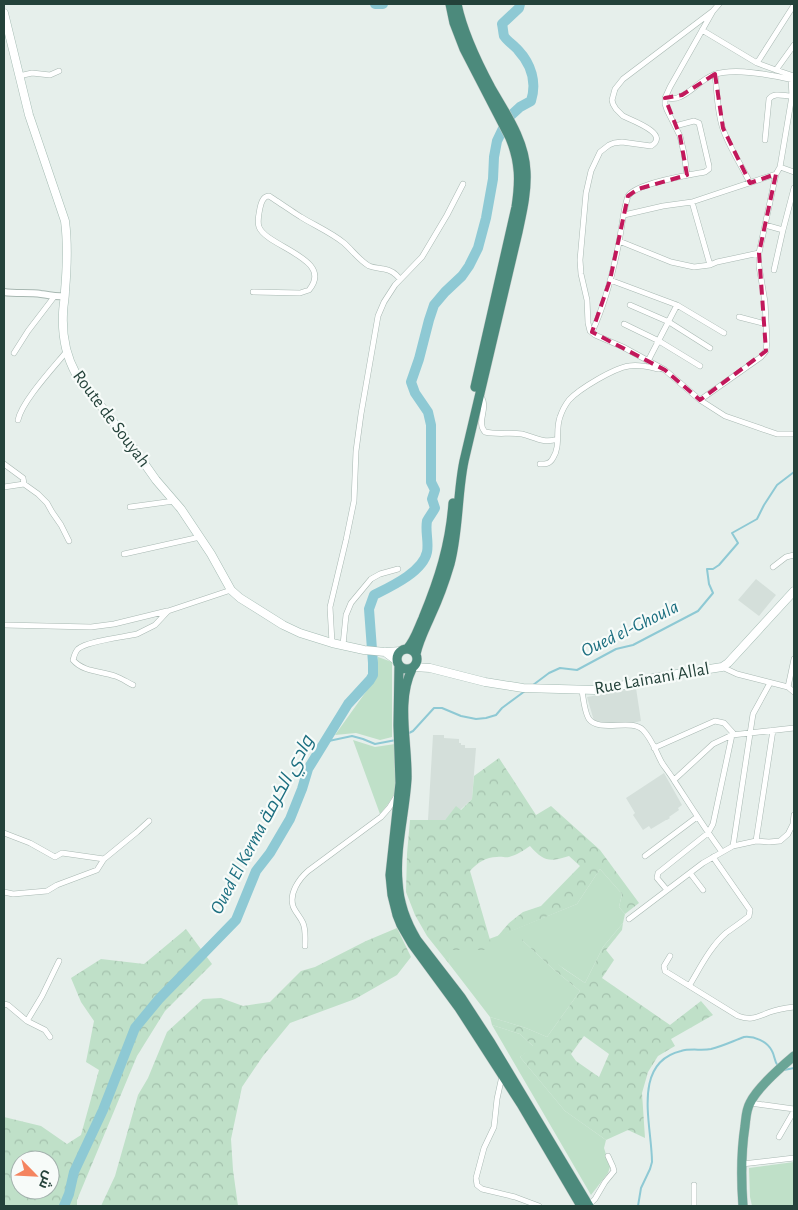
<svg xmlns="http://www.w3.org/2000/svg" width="798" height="1210" font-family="'Alegreya Sans',Cairo,sans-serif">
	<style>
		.built { fill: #d4dfda }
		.green { fill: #bfe0c8 }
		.forest { fill: url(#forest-crowns); fill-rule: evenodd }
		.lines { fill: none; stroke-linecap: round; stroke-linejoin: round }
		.stream { stroke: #8ec9d4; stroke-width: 2 }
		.river { stroke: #8ec9d4; stroke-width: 10 }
		.minor-casing { stroke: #a8b8b2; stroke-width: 6 }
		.tertiary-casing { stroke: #a8b8b2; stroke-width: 8 }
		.secondary-casing { stroke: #a4bbb3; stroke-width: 9 }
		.primary-casing { stroke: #c2cac8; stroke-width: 10 }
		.trunk-casing { stroke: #c2cac8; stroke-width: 10 }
		.minor { stroke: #fff; stroke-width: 5 }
		.tertiary { stroke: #fff; stroke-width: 6 }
		.secondary { stroke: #fff; stroke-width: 8 }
		.primary { stroke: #6aa596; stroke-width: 9 }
		.trunk { stroke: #4c8a7c; stroke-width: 9 }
		.marked { fill: none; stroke: #c2185b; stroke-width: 4; stroke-dasharray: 10 6; stroke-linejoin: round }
		.labels { text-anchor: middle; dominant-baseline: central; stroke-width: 4.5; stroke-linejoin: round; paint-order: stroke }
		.street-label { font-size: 18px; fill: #24423a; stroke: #f7fbf9 }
		.water-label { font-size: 19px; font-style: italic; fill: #1c6f80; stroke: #f7fbf9 }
	</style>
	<defs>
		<pattern id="forest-crowns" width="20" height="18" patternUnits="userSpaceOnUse" patternTransform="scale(1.25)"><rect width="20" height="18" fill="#bfe0c8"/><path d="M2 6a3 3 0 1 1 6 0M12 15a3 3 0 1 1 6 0" fill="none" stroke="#a4c1ad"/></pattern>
	</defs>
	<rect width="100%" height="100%" fill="#e6efeb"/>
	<path class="built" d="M756,579L776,595L759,616L738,600Z
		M636,688L641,721L620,726L610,723L594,721L587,697Z
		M433,735H444V738L459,739V743H461V745H465V748H476L472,799L460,810L456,807L445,820H428Z
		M664,773L682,805L678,808L679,810L669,817L670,818L667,820H666L651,829L649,826L643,830L633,815L635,813L626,798Z"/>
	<path class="green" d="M378,657L392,662V737L380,740L356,733L335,735L375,679Z
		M353,740L375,747L395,744V793L388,804L380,814Z
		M600,869L622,894L619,907L625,914L623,923L603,947L585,983L522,940L553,969L580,991L547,1037L526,1028L490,1017L450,965L448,949L492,950L489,939L513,930L577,904Z
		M492,1025L520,1034L534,1047L520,1057L565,1111L606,1140L604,1148L610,1167L608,1173L591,1195Z
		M794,1162V1206H752L750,1197L749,1168Z"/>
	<path class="forest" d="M499,758L536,815L551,806L600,850L639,903L625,914L619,907L622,894L600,869L577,904L497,937L509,923L523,912L541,906L580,866L569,856C550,862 544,862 530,846C524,850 517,855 509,857C505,858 502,856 497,857C486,857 477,863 470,871L493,950H449L450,965L427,936L415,915L406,892L407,854L410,820H445L456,806L461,810L472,799L474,776Z
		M623,923L622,930L606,950L614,960L602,978L670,1025L701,1001L713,1015L671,1039L675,1046L658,1056L648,1072L642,1093L645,1138L628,1130L606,1140L565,1111L520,1057L533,1046L520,1034L492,1025L490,1017L526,1028L547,1037L580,991L553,969L522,940L526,937L564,969L585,983L603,947ZM584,1036L609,1054L599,1077L576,1061L571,1054Z
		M397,928L411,957L397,975L355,999L290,1023L263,1056L242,1087L231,1139L233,1170L238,1206H101L115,1176L138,1095L148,1078L167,1032L203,999L221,998L243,1006L270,1002L301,971L315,967L366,941Z
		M186,929L212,964L165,1011L137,1056L77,1200V1206H4V1117L41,1126L67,1144L81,1135L99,1070L86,1062L94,1021L81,1002L71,978L101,959L144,964ZM20,1160H50V1190H20Z"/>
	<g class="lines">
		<path class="stream" d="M533,685L549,673L560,668L577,670L616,649L633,645L698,611L713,593L709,584L707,569H713L719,565L738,543L732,533L757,519L764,505L777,485L794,472
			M409,733L413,731L434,708H442L461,716L476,719L486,718L496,715L502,708L525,691
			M324,742L352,736L363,739L375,744L396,740
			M784,1070L794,1068
			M638,1206L641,1188L650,1169L652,1162C652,1126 631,1063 681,1051C691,1048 702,1051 711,1049C723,1046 733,1041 744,1037C754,1036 767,1041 772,1051C775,1056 774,1061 778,1066"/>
		<path class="river" d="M375,4H383
			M64,1206L69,1194L74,1172L103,1110L135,1028L159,999L236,920L256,871L270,853L290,819L302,789L308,769L348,704L370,680L373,675V663L369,609L374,595C390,587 423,572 427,552C429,542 425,531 427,521C429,517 433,512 435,508L432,499L435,490L431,482V425L428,412L415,393L411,382L419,359L429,320L434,305L445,292L462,276L469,266L478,248L486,218L493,179L494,157L497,141L508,118L520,107L531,101C537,82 531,64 518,50C514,45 507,41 504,36C503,32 503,28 502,24L519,8L520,4"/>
		<defs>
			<path id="minor" d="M713,11L623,79L615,89L612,100L613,104L616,109L623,116C631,120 671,134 651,146L622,142L614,143L609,145L600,152L591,171L586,193L580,260L581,274L587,300L588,323L590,331L595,335L623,347L665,370L700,400L725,416L777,434H794
				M702,30L757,63L794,5
				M757,63L776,70L794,76
				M776,70L794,45
				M715,74C717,91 717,109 722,126C728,146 741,164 750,183
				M19,76L32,73L50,75L59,71
				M665,98C669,98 673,99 677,98C690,94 700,80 713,75C734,67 772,75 794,80
				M765,140L769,99C774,92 784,96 792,96
				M780,167L794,172
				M687,175L684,153L680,136L667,110L665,104V98L670,87L713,11L719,4
				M692,202L710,265
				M624,215L663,206L692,202L776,174
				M765,225L783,230
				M619,241L671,262L694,267L710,265L717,262L759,253
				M774,270L783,230L794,188
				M610,280L677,305L724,333
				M253,292L300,293L309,290C335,259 267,247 259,227C257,221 259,213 260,208C261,203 263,196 269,196C271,197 296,214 301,217C314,225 332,233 344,243C352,250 359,260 369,266C374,268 379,268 384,269C391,270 396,274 400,279
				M630,305L669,322L710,348
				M739,317L766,324
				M624,324L659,341L700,366
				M592,332C605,304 613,273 619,242C622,227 623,211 628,196C637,183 689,175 705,172L709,169V166L699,123L694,121L675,126
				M14,353L28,331L54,297
				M648,361L677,305
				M479,394C491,407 475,421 485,432C498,435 509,432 522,434C534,437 544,444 557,439
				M700,400L761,357L766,351L767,341L765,302L759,266V253L776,174L780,167L792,96L791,79
				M18,420C22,401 54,367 67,351
				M4,464L23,478L24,484
				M540,464C546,464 550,464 553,458C561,446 555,430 560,417C562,411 565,405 569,400C579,389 614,368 629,366C639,364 649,367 659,369
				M4,487L24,484L38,494L47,503L52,512L61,525L69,541
				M130,507L174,501
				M124,554L200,537
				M773,567L786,557L794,555
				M4,625L91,627L114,624L167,611
				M332,643L330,607L346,540L354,501L356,451L361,414L378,316L384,302L395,285L422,257L447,215L463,184
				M343,645L346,615L351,603L371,579L380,574L398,569
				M722,667L737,674L788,687L794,692
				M133,685C127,682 121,678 115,676C101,671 83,672 73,660C74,656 75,652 78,649C87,641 124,637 137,634L155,625L168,611L231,590
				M788,687L794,659
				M582,690C583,698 585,713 589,719C599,733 632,718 643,730C652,739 656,752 662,763C666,769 671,775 675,782C690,805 705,829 722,852
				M654,748L715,721L724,723L734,734
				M674,780L713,744L732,735L794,728
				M4,833L30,843L55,857L62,853L104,859
				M756,841L773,730
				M733,846L753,714L770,683
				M645,856L697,817
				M690,873L703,890
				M667,890L657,878L658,873L708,833L713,824L732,735
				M4,892L13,894L47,891L57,885L97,870L104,859L137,832L149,821
				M629,919L703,863L733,846L756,841L769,842L780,841L788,834L793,824L794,815
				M305,946C305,938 306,930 303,923C300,916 295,912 293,906C289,893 299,879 308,871L381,817L389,808L396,797
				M670,956L664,966L665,971L738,1016C751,1021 757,1017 770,1012C778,1009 786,1008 794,1007
				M689,986C700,968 710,947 726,933C734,927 742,922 749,916L750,910L713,857
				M4,1004L8,1005L27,1021L45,1030L50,1037
				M27,1021L42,996L59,961
				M502,1076L497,1099L494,1127L484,1148L476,1178L477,1185L482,1189L515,1197L539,1206
				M750,1103L794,1109
				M779,1137L794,1111
				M742,1164L794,1158
				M694,1185V1206
				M589,1205L595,1199L605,1182L614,1171L613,1167L608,1156"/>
			<path id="tertiary" d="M4,292C16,294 29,292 41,294C51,295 54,297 65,296"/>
			<path id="secondary" d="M4,13L29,115L65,221C68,244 67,268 65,291C65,299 63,306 63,314C62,335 66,356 76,374L132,446L156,480L181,509L211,554L231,590L240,598L283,625L300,633L332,643L364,650L385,652L402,651
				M385,652L397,661
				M414,667L430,668L485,682L523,688L595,690L608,689L658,677L722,667L728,663L794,591"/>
			<path id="primary" d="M743,1206C741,1179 741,1152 745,1126C746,1118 746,1110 750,1103C757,1088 781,1067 794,1056"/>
			<path id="trunk" d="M450,4L454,23L464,49L510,138C520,162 520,181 516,207L475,387
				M397 659a10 10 0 1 1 20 0a10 10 0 1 1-20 0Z
				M407,649C415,640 418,629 423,618C439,579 450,545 453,503
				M416,654C419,640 426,627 431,615C439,598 445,581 450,564C459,530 457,495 464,461L518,232C522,213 527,193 526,172C525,141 506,114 491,88C477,62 463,33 457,4
				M399,666L398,725L400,783L390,875L392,895L397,915L401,925L412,944L459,1008L521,1104L581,1206
				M412,669C396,701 408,744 407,779C405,813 395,848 398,882C399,903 406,922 417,940L461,997L491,1043L589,1206"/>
		</defs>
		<use href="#minor" class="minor-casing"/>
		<use href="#tertiary" class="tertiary-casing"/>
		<use href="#secondary" class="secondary-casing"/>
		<use href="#primary" class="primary-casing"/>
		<use href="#trunk" class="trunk-casing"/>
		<use href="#minor" class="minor"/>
		<use href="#tertiary" class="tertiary"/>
		<use href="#secondary" class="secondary"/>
		<use href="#primary" class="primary"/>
		<use href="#trunk" class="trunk"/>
	</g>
	<path class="marked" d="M715,74L723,128L750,183L776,174L759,253L766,351L700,400L665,370L592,332L610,280L628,196L638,189L687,175L680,136L665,98L682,95Z"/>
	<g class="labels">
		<g class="street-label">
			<text transform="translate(111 419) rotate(53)">Route de Souyah</text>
			<text transform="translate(652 679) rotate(-10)">Rue Laïnani Allal</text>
		</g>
		<g class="water-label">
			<text transform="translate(630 629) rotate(-26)">Oued el-Ghoula</text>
			<text transform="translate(262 825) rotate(-62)">Oued El Kerma وادي الكرمة</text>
		</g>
	</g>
	<rect width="798" height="1210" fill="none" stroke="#24423a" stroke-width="10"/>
	<g transform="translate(35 1175) rotate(114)"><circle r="24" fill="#f7fbf9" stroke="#a3b1ad"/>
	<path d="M0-4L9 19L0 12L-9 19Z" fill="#f4845f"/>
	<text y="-8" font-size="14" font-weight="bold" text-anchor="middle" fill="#24423a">ش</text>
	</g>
</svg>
